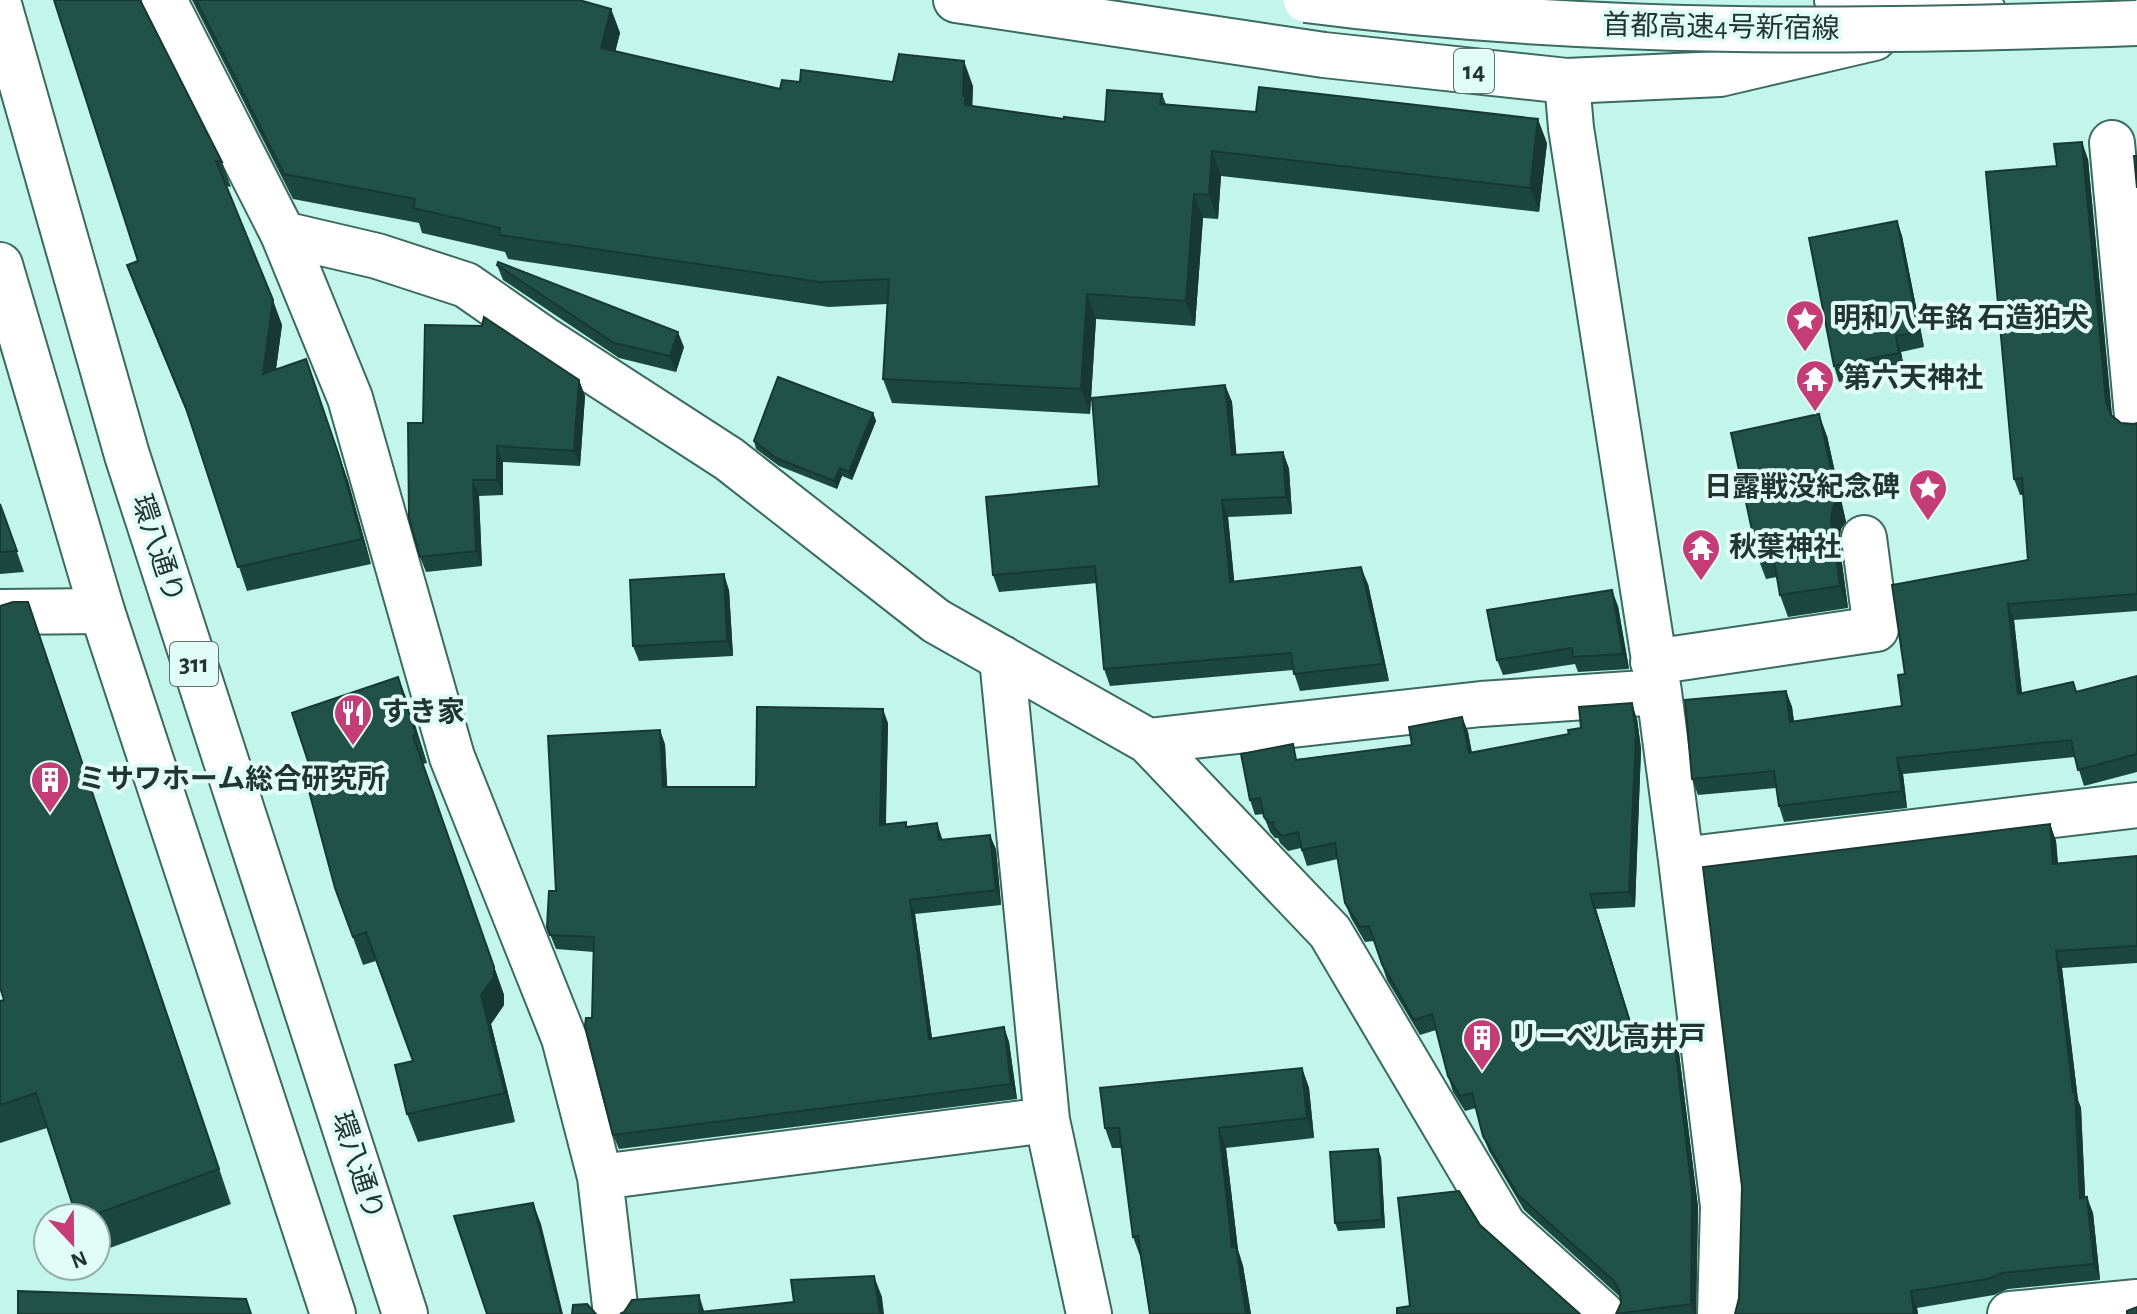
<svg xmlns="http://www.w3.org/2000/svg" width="2137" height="1314" font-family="'Alegreya Sans','Noto Sans JP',sans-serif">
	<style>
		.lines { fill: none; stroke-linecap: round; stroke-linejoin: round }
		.minor-casing { stroke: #3a6a60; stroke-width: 48 }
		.major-casing { stroke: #3a6a60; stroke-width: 48 }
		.minor { stroke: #fff; stroke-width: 44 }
		.major { stroke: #fff; stroke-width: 44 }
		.highway-bridge-casing { stroke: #3a6a60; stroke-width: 48; stroke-linecap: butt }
		.highway-bridge { stroke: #fff; stroke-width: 44 }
		.wall { fill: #1c473e }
		.shaded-wall { fill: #173932 }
		.building { fill: #215248; stroke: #173932; stroke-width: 2 }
		.labels { text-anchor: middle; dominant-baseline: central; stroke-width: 8; stroke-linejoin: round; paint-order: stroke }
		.shield { fill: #e0fef7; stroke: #5a716c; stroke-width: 2 }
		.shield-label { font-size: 26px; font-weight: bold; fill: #213531 }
		.street-label { font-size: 28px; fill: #213531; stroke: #e0fef7 }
		.poi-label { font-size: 28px; font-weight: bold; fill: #213531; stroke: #e0fef7; text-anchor: start }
	</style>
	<rect width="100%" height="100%" fill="#c2f6ea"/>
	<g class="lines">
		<defs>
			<path id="minor" d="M164,0L283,234L350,398L452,757L564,1038L600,1177L616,1314
				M1567,81L1571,128L1659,692L1681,860L1723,1206L1720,1314
				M2112,143L2137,416
				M283,234L377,256L466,285L545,340L729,459L936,621L1148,741L1330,932L1504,1226L1602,1314
				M0,612L102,611
				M1002,658L1047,1120L1089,1314
				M1653,662L1876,629L1864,538
				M1148,741L1481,704L1659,692
				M1681,860L2137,805
				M600,1177L1047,1120
				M2010,1314L2137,1302"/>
			<path id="major" d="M956,0L1324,55L1567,81L1720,74L1874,38
				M1837,0L1983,11
				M0,8L127,455L405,1314
				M0,265L102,611L333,1314"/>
		</defs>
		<use href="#minor" class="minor-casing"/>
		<use href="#major" class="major-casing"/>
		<use href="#minor" class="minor"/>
		<use href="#major" class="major"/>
		<defs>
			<path id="highway-bridge" d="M1306,0C1582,36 1860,33 2137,23"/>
		</defs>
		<use href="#highway-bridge" class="highway-bridge-casing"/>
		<use href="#highway-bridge" class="highway-bridge"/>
	</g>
	<path class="wall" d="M54,0L222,162L231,187L226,186L282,325L276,369L306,359L348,481L371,564L247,591L191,423L136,290L127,265L138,261Z
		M192,0H579L611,9L620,33L615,51L780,89L800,82H893L973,86L972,106L1064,119L1105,122L1162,94L1166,104L1547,143L1539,212L1221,176L1218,219L1203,218L1195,326L1096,319L1090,414L892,403L883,379L887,304L829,307L508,259L505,252L422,233L419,223L293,199Z
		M2088,159L2112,415L2121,423L2134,424L2137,423V611L2014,620L2022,694L2073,682L2077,692L2137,676V772L2084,786L2075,757L1903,774L1907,808L1784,822L1779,806L1776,788L1698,795L1692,779L1786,691L1792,707L1794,721L1902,706L1905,674L2028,560L2023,495H2020L2014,479L2057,166Z
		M1897,221L1902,236L1924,347L1901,352L1904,368L1839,382L1834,366Z
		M497,265L684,347L676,372L619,358L503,280Z
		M579,380L585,396L580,466L503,462V495L479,496L482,566L426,572L420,557L423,423Z
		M1225,385L1232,402L1236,455L1283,452L1289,469L1292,514L1228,517L1234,581L1368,584L1389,681L1300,691L1293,670L1110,686L1104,669L1097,583L999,592L993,575L1099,486Z
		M873,413L876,421L852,480L842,476L837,489L779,466L756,449L754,441Z
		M1827,436L1846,522L1841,529L1839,541L1848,608L1788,617L1780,595L1777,577L1766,579L1758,558Z
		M0,504L24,572L0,574Z
		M729,590L733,656L639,661L633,646Z
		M1618,606L1629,669L1578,672L1575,664L1503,675L1497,660Z
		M40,637L231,1204L96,1253V1218H77L47,1128L0,1143V1001L4,1000Z
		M398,677L427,763L423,764L504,995V1005L491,1024L515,1122L418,1142L407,1114L413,1061L376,961L363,965L335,888Z
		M1462,717L1468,732L1472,752L1569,734L1581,728L1637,719L1641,749L1635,907L1596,909L1639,1048L1679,1053L1698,1207L1696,1314H1616L1621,1303L1619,1296L1524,1210L1489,1151L1483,1136L1476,1108L1465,1111L1453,1092L1448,1076L1436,1030L1420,1035L1387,980L1374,941L1365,942L1351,918L1345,903L1338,859L1307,866L1301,848L1288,851L1280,843L1278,838H1275L1270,832L1263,814L1255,815L1250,800L1298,759L1412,745Z
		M888,723L886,824L906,822L907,827L943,840L996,849L1001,905L915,914L932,1038L1004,1027L1009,1042L1017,1099L619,1149L613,1135L592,1018L594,952L556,949L547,927L556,891L665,744L667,787H756Z
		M2050,824L2056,841L2058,863L2137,856V963L2062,968L2078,1100L2081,1108L2085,1197L2093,1213L2100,1280L2008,1289L1994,1295L1917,1308L1918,1314H1735Z
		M1302,1068L1309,1088L1314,1138L1226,1148L1238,1250L1243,1266L1251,1314H1150L1140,1256L1133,1237L1121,1148H1112L1105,1128Z
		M1381,1157L1385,1228L1338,1231L1335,1223Z"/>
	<path class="shaded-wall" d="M611,9L620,33L610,73L601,48Z
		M964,61L973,86L972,115L965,105L963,96Z
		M1538,119L1547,143L1539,212L1530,188Z
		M2082,142L2088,159L2112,418L2106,402Z
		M1212,151L1221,176L1218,219L1209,195Z
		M1194,194L1203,218L1195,326L1186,301Z
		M1897,221L1902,236L1924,347L1919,332Z
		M1087,294L1096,319L1090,414L1081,389Z
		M273,300L282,325L272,398L263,374Z
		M678,332L684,347L676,372L670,356Z
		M1896,336L1901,352L1904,368L1899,353Z
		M306,359L348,481L371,564L362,539Z
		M579,380L585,396L580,466L574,451Z
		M1225,385L1232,402L1238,472L1232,455Z
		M873,413L876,421L852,480L849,472Z
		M1819,414L1827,436L1846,522L1841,529L1839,541L1848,608L1840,586L1831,519L1833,507Z
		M497,446L503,462V495L497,480Z
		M1283,452L1289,469L1292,514L1286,497Z
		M840,468L842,476L837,489L834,481Z
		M473,480L479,496L482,566L476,551Z
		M1222,500L1228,517L1236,599L1230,582Z
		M1361,567L1368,584L1389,681L1383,664Z
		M724,574L729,590L733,656L727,641Z
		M1612,590L1618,606L1629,669L1623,654Z
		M28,602L40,637L231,1204L219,1169Z
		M2008,604L2014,620L2024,711L2018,694Z
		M398,677L409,705L427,763L416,735Z
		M1786,691L1792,707L1796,738L1790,722Z
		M1632,703L1637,719L1641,749L1635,907L1629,892Z
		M883,709L888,723L885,839L880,825Z
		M1462,717L1468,732L1474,768L1469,753Z
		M660,730L665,744L668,802L663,787Z
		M413,736L504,995V1005L491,1024L515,1122L505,1093Z
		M1897,758L1903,774L1907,808L1902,791Z
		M937,823L942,838L945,854L939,840Z
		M2050,824L2056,841L2059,880L2053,864Z
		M990,835L996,849L1001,905L996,890Z
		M1590,894L1596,909L1643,1064L1638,1048Z
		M910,900L915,914L934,1053L929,1039Z
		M2056,951L2062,968L2078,1100L2081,1108L2086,1214L2080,1198L2073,1092Z
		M1004,1027L1009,1042L1017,1099L1011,1084Z
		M1674,1037L1679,1053L1698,1207L1696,1314H1694L1691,1304Z
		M1302,1068L1309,1088L1314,1138L1307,1118Z
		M1219,1128L1226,1148L1238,1250L1243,1266L1251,1314H1246L1232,1247Z
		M1378,1149L1381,1157L1385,1228L1382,1220Z
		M2087,1197L2093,1213L2100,1280L2094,1264Z
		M533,1203L541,1224L563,1314H561Z
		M874,1276L882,1297L884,1314H880Z
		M1911,1291L1917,1308L1918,1314H1914Z
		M699,1295L705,1314H701Z"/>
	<path class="building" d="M54,0H140L222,162L216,161L273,300L263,374L306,359L339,456L362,539L238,567L186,408L127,265L138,261Z
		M196,0H579L611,9L601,48L780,89L782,80L800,82L801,70L893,82L899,54L964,61L963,96H965V105L1064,119V117L1105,122L1107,90L1162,94L1160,104L1256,112L1259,87L1538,119L1530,188L1212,151L1209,195L1194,194L1186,301L1087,294L1081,389L883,379L889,279L820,282L499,235L500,228L413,208L415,199L284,174Z
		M2082,142L2106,402L2111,415L2121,423L2134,424L2137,423V594L2008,604L2018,694L2073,682L2076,692L2137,676V754L2078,770L2071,740L1897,758L1902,791L1779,806L1774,771L1692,779L1685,700L1786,691L1790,722L1902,706L1898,675L1905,674L1892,585L2028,560L2022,478L2014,479L1986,172L2057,166L2054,144Z
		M2134,156H2137V188Z
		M1897,221L1919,332L1896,336L1899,353L1834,366L1809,238Z
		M498,262L678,332L670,356L614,343L497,265Z
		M484,317L579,380L574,451L497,446V480H473L476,551L420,557L409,518L408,423H423L425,325L482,326Z
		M778,377L873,413L849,472L840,468L834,481L776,458L754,441Z
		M1225,385L1232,455L1283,452L1286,497L1222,500L1230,582L1361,567L1383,664L1294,674L1291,653L1104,669L1095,566L993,575L986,497L1099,486L1092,398Z
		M1819,414L1838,500L1833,507L1831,519L1840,586L1780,595L1773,554L1758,558L1731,433Z
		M0,504L17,551L0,552Z
		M724,574L727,641L633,646L630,580Z
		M1612,590L1623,654L1573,657L1572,648L1497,660L1487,610Z
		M13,602H28L219,1169L85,1218H77L36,1093L0,1105V1001L4,1000L0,987V606Z
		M398,677L416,735L413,736L494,967V977L481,995L505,1093L407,1114L395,1065L413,1061L366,932L353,937L335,888L309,791L317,788L292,713Z
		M1632,703L1636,734L1629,892L1590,894L1638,1048L1674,1037L1692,1192L1691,1304L1616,1314L1621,1303L1620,1292L1614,1281L1518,1195L1483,1136L1472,1093L1460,1096L1448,1076L1432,1014L1414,1020L1382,964L1369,926L1360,927L1345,903L1335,843L1302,850L1298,832L1282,836L1274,828L1273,822L1269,823L1264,817L1260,798L1250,800L1241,754L1293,744L1296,760L1412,745L1409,727L1462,717L1469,753L1569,734L1568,730L1581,728L1579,707Z
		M757,707L883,709L880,825L906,822V827L937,823L939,840L990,835L996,890L910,900L929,1039L1004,1027L1011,1084L613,1135L585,1026L586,1018H592L594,937L550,935L547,927L549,891H556L548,736L660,730L663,787H756Z
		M2050,824L2053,864L2137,856V946L2056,951L2073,1092H2075L2080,1198L2087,1197L2094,1264L2002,1273L1988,1279L1911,1291L1914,1314H1735L1739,1298L1742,1187L1703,867Z
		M1302,1068L1307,1118L1219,1128L1232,1247L1236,1246L1246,1314H1150L1138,1236L1133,1237L1119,1128H1105L1100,1088Z
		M1378,1149L1382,1220L1335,1223L1330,1152Z
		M1459,1191L1480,1225L1580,1314H1397V1308L1410,1306L1398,1198Z
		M533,1203L561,1314H487L454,1216Z
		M874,1276L880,1314H620L624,1312L632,1300L699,1295L700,1312L794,1302L791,1280Z
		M18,1291L246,1299L251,1314H18Z
		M587,1304L596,1314H572L573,1305Z
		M2137,1307V1314H2127V1311Z"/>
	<defs>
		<symbol id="sight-pin" viewBox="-11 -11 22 30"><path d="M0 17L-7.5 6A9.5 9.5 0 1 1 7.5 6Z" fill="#c63c76" stroke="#e0fef7"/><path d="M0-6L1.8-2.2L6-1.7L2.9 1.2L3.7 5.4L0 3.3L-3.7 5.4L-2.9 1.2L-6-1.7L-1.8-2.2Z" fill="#fff"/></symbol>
		<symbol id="temple-pin" viewBox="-11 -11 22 30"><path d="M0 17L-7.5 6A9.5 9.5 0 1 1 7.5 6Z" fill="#c63c76" stroke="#e0fef7"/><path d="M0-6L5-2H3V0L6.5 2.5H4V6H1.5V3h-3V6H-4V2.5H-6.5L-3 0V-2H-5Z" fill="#fff"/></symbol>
		<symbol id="restaurant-pin" viewBox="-11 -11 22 30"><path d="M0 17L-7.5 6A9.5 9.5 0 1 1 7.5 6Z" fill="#c63c76" stroke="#e0fef7"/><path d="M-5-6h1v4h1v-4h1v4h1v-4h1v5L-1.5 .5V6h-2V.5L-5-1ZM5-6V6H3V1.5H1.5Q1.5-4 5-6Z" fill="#fff"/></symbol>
		<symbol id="building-pin" viewBox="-11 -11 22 30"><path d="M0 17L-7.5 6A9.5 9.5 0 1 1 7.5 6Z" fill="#c63c76" stroke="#e0fef7"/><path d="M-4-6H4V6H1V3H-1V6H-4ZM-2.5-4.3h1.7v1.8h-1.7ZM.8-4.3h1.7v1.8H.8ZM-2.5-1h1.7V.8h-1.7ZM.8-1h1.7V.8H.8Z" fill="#fff"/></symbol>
	</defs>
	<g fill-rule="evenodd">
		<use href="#sight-pin" x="1783" y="297" width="44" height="60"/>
		<use href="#temple-pin" x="1793" y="357" width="44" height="60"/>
		<use href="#sight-pin" x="1906" y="466" width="44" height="60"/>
		<use href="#temple-pin" x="1679" y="526" width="44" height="60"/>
		<use href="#restaurant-pin" x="331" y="691" width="44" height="60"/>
		<use href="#building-pin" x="28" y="758" width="44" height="60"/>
		<use href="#building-pin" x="1460" y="1016" width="44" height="60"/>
	</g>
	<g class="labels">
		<g class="shield">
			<rect x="1454" y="49" width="40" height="44" rx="6"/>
			<rect x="170" y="642" width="48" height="44" rx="6"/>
		</g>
		<g class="shield-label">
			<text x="1474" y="71">14</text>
			<text x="194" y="664">311</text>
		</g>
		<g class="street-label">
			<text transform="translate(1721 28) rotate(1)">首都高速4号新宿線</text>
			<text transform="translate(157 549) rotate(72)">環八通り</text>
			<text transform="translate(357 1166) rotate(72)">環八通り</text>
		</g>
		<g class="poi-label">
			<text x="1833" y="319">明和八年銘 石造狛犬</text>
			<text x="1843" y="379">第六天神社</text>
			<text x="1900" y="488" text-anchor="end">日露戦没紀念碑</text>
			<text x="1729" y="548">秋葉神社</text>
			<text x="381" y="713">すき家</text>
			<text x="78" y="780">ミサワホーム総合研究所</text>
			<text x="1510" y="1038">リーベル高井戸</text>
		</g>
	</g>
	<g transform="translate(72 1242) rotate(158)"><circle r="38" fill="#e0fef7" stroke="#94aea8" stroke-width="2"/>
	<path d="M0-6L14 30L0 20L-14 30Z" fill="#c63c76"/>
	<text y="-12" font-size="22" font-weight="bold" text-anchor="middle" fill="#213531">N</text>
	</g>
</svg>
